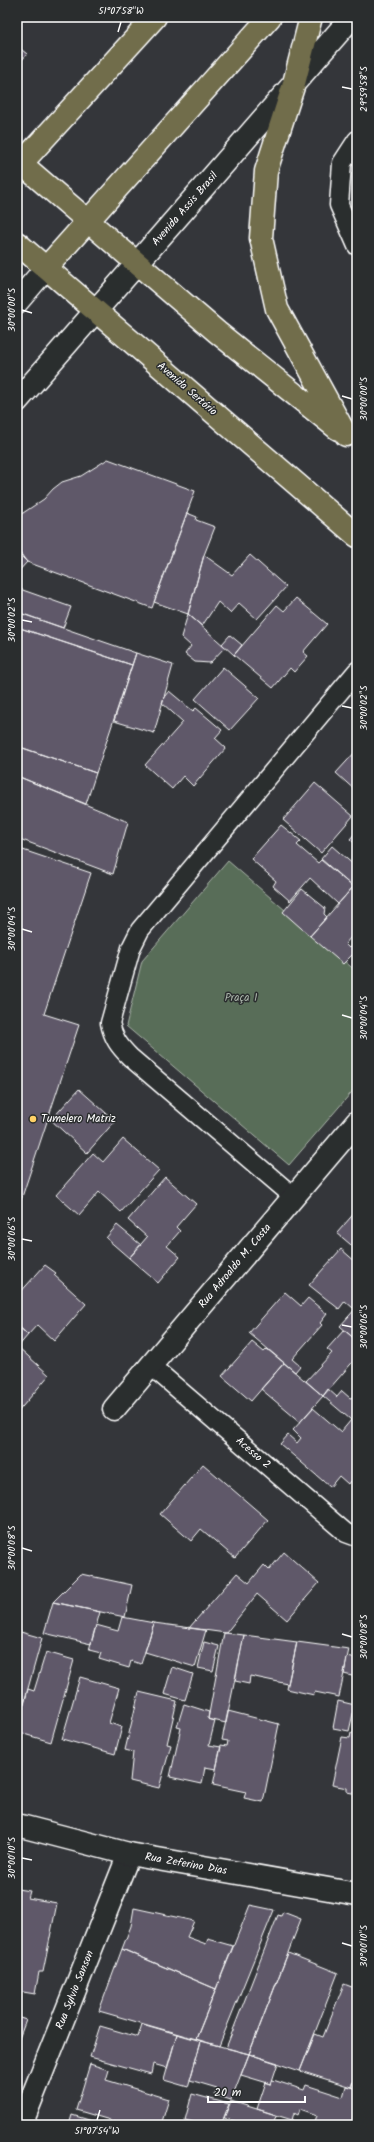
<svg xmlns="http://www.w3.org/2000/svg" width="374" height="2142" font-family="Kalam,sans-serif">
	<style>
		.green { fill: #596d58; stroke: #acb6ac }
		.building { fill: #5e5869; stroke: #fff }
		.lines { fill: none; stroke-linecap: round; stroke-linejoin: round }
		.service-casing { stroke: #fff; stroke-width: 21 }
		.minor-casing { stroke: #fff; stroke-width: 25 }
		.tertiary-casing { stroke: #fff; stroke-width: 25 }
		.secondary-casing { stroke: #fff; stroke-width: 25 }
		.primary-casing { stroke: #fff; stroke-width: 25 }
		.service { stroke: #2a2d2e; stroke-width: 18 }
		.minor { stroke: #2a2d2e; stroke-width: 22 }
		.tertiary { stroke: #2a2d2e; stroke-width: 22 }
		.secondary { stroke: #2a2d2e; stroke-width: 22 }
		.primary { stroke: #716d4b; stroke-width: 22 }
		.ticks { fill: none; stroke: #fff; stroke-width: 1.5 }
		.poi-dot { fill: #ffd166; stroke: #2a2d2e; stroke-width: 1.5 }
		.labels { text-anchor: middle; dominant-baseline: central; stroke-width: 3; stroke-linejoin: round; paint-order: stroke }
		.street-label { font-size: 11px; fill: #fff; stroke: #2a2d2e }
		.park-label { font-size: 11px; fill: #acb6ac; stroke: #2a2d2e }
		.poi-label { font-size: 11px; fill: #fff; stroke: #2a2d2e; text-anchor: start }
		.neatline { fill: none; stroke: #fff; stroke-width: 1.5 }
		.ticks-label { font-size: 10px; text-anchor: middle; fill: #fff }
	</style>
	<rect width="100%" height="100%" fill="#34363a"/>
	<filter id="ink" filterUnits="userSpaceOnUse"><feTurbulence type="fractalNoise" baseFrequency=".025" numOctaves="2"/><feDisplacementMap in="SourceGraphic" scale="8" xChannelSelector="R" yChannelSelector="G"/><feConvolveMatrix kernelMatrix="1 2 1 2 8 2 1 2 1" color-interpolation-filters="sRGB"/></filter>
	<g filter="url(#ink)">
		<path class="green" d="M228,861L357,972V1086L289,1165L126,1026L142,961Z"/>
		<path class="building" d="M17,46L27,54L17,66Z
			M108,459L195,491L152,608L27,562L17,549V517L44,499L53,489L62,482L81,476Z
			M187,513L197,517L196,520L215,527L204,555L188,614L154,602Z
			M17,552L27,562L17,573Z
			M204,555L232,575L250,555L286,587L257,619L239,603L230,613L218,602L202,626L188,614Z
			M17,588L71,607L63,628L17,612Z
			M296,598L327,624L303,652L308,656L294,672L290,668L273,688L234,655L277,605L284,611Z
			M17,612L136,653L132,665L17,627Z
			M188,614L225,647L210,663L195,662L185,654L191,646L181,637Z
			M17,627L132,665L96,773L17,746Z
			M230,635L242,645L234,655L222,644Z
			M136,653L173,665L154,733L114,721Z
			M223,667L259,698L230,730L195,699Z
			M169,691L193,711L196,708L222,730L215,738L226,748L193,786L183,776L172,789L145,765L183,722L162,703L164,697Z
			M17,746L96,773L86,804L17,776Z
			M357,750V792L336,773Z
			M17,776L128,822L113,874L17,838Z
			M315,783L353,816L321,853L283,820Z
			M281,825L301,841L297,845L318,863L321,860L353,887L338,904L310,878L290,901L273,886L276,881L251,859Z
			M357,831V846L350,839Z
			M332,846L355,866L357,864V882L353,887L321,859Z
			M17,848L91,873L44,1014L79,1025L17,1212Z
			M353,887L357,891V920L352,926L357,930L345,944L349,948L357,940V959L352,955L343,964L310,936Z
			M302,889L325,908L324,914L327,917L310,936L283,912Z
			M79,1089L115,1121L87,1153L51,1120Z
			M123,1139L159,1170L121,1212L99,1192L79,1215L56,1195L93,1153L103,1162Z
			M165,1177L196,1204L176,1227L180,1231L167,1246L180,1257L158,1283L129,1258L147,1237L128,1220Z
			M357,1210V1250L337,1233Z
			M117,1225L141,1245L129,1258L106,1238Z
			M341,1249L357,1263V1304L353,1308L345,1301L339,1309L309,1285Z
			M45,1265L56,1273L54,1275L86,1304L54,1341L37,1325L28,1335L17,1325V1296Z
			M285,1292L301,1306L308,1298L327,1314L320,1323L322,1325L292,1359L300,1366L295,1372L249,1333Z
			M357,1307V1341L340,1326Z
			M17,1325L28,1335L17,1348Z
			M344,1330L357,1341V1357L323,1396L306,1381L332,1353L327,1349Z
			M252,1342L264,1352L267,1349L284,1363L251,1401L222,1376Z
			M18,1347L49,1375L17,1413V1348Z
			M284,1363L323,1396L300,1422L261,1389Z
			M328,1389L337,1397L342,1391L350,1398L357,1396V1425L323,1396Z
			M313,1408L341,1432L351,1420L357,1425V1487L350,1481L348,1484L339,1476L330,1487L280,1444L288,1435L297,1443L301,1438L293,1430Z
			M203,1464L268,1520L235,1558L201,1529L191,1541L160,1514Z
			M284,1552L319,1583L287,1620L257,1594L226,1633L189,1628L237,1573L249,1583L264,1565L269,1570Z
			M81,1574L132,1585L125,1617L53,1602Z
			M53,1602L100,1612L91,1644L44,1633Z
			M122,1617L154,1623L141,1664L131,1661L129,1668L99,1659L101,1653L89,1650L96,1625L118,1631Z
			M154,1623L206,1630L195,1667L145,1652Z
			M17,1631L42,1638L17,1728Z
			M224,1633L244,1635L226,1723L208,1719Z
			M244,1635L297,1642L288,1684L250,1676L249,1684L235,1681Z
			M204,1642L219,1646L213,1671L198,1668Z
			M297,1642L349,1649L339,1697L315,1692L314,1695L287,1689Z
			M46,1652L74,1660L51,1742L17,1732L28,1689L34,1691Z
			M347,1657L357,1659L356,1677L344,1674Z
			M172,1667L193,1674L185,1700L164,1694Z
			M80,1677L119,1688L109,1723L122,1727L115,1754L62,1739Z
			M139,1692L177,1701L167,1744L171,1745L159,1788L130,1781L133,1752L125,1750Z
			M338,1701L355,1705L349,1731L333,1728Z
			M184,1704L209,1712L208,1719L215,1721L209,1745L221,1747L216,1769L205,1767L202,1784L170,1777L181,1728L177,1727Z
			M228,1711L279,1724L263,1802L244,1798L246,1792L213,1785L221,1745L227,1746L228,1741L222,1740Z
			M355,1729L357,1730V1794L347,1792V1788L332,1785L342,1737L350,1738L351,1733H354Z
			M17,1889L30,1891L28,1898L57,1903L43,1972H39L35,1994L17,1991Z
			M250,1905L274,1910L219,2046L196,2039Z
			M134,1908L194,1921L187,1937L206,1944L208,1939L233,1946L216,1989L122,1949L131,1926Z
			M283,1912L301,1919L249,2054L226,2048L278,1915L281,1916Z
			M122,1949L216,1989L196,2039L99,2011Z
			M288,1953L338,1973L300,2071L249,2054Z
			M344,1984L357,1989V2071L351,2087L300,2071L315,2034L323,2037Z
			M17,2017L26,2020L17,2044Z
			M142,2024L177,2034L167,2068L153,2064L151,2074L90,2057L100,2026L138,2037Z
			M177,2034L201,2041L188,2087L164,2080Z
			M201,2041L249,2054L231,2100L215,2095L217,2088L190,2080Z
			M249,2054L278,2063L271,2084L241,2075Z
			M90,2064L109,2070L106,2080L169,2099L161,2125H127L76,2110Z
			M357,2071V2089L351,2087Z
			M273,2080L304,2090L306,2085L343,2097L346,2086L357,2089V2125H314L317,2115L300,2109L298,2115L294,2113L292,2120L257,2109L266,2082L271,2084Z
			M192,2094L229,2104L221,2125H192L193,2122L185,2120Z
			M231,2101L276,2115L273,2125H248L224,2118Z
			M72,2115L106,2125H69Z"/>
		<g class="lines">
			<defs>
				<path id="service" d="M357,140L342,163L339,205L357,246
					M294,1197L130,1057C119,1046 113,1038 110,1023L131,948L140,930L357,671
					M150,1365L346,1533L357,1537"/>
				<path id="minor" d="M114,1409L357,1122
					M21,2125L129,1854"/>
				<path id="tertiary" d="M17,1825L129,1854L357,1894"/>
				<path id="secondary" d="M17,302L46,268
					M17,401L352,17"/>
				<path id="primary" d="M311,17L293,87L266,171L261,238L277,309L346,435
					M17,160L217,332L338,429
					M17,168L155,17
					M17,243L357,536
					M46,268L270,17"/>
			</defs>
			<use href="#service" class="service-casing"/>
			<use href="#minor" class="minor-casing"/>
			<use href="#tertiary" class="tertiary-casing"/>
			<use href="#secondary" class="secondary-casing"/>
			<use href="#primary" class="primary-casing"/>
			<use href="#service" class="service"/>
			<use href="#minor" class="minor"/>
			<use href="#tertiary" class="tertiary"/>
			<use href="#secondary" class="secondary"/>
			<use href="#primary" class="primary"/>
		</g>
	</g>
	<path class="ticks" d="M118,32L121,22M342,87L352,89M22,310L32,313M342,396L352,399M22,620L32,622M342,706L352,708M22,929L32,932M342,1015L352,1018M22,1239L32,1241M342,1325L352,1327M22,1548L32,1551M342,1634L352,1637M22,1858L32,1860M342,1943L352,1946M97,2120L100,2110"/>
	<circle class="poi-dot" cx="33" cy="1119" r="4"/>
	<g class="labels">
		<g class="street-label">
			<text transform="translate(185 209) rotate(-49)">Avenida Assis Brasil</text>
			<text transform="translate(187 389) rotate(41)">Avenida Sertório</text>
			<text transform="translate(235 1266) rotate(-50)">Rua Adroaldo M. Costa</text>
			<text transform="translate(253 1453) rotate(41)">Acesso 2</text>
			<text transform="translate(186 1864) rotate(10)">Rua Zeferino Dias</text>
			<text transform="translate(75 1990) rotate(-68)">Rua Sylvio Sanson</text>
		</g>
		<g class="park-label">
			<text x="241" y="998">Praça 1</text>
		</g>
		<g class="poi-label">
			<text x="41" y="1119">Tumelero Matriz</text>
		</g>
	</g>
	<rect width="374" height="2142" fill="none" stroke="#2a2d2e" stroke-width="44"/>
	<path d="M208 2096v6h97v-6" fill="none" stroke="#ffffff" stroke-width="2"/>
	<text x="214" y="2096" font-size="12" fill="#ffffff" stroke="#2a2d2e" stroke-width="3" paint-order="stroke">20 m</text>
	<rect x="22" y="22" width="330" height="2098" class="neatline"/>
	<g class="ticks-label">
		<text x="121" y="14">51°07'58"W</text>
		<text transform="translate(363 89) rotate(-90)" y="4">29°59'58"S</text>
		<text transform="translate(11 310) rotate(-90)" y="4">30°00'00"S</text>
		<text transform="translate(363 399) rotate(-90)" y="4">30°00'00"S</text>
		<text transform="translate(11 620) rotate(-90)" y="4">30°00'02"S</text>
		<text transform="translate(363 708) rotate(-90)" y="4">30°00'02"S</text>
		<text transform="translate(11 929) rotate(-90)" y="4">30°00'04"S</text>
		<text transform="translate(363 1018) rotate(-90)" y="4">30°00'04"S</text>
		<text transform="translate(11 1239) rotate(-90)" y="4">30°00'06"S</text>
		<text transform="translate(363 1327) rotate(-90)" y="4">30°00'06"S</text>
		<text transform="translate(11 1548) rotate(-90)" y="4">30°00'08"S</text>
		<text transform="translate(363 1637) rotate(-90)" y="4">30°00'08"S</text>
		<text transform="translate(11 1858) rotate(-90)" y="4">30°00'10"S</text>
		<text transform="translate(363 1946) rotate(-90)" y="4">30°00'10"S</text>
		<text x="97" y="2134">51°07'54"W</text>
	</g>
</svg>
